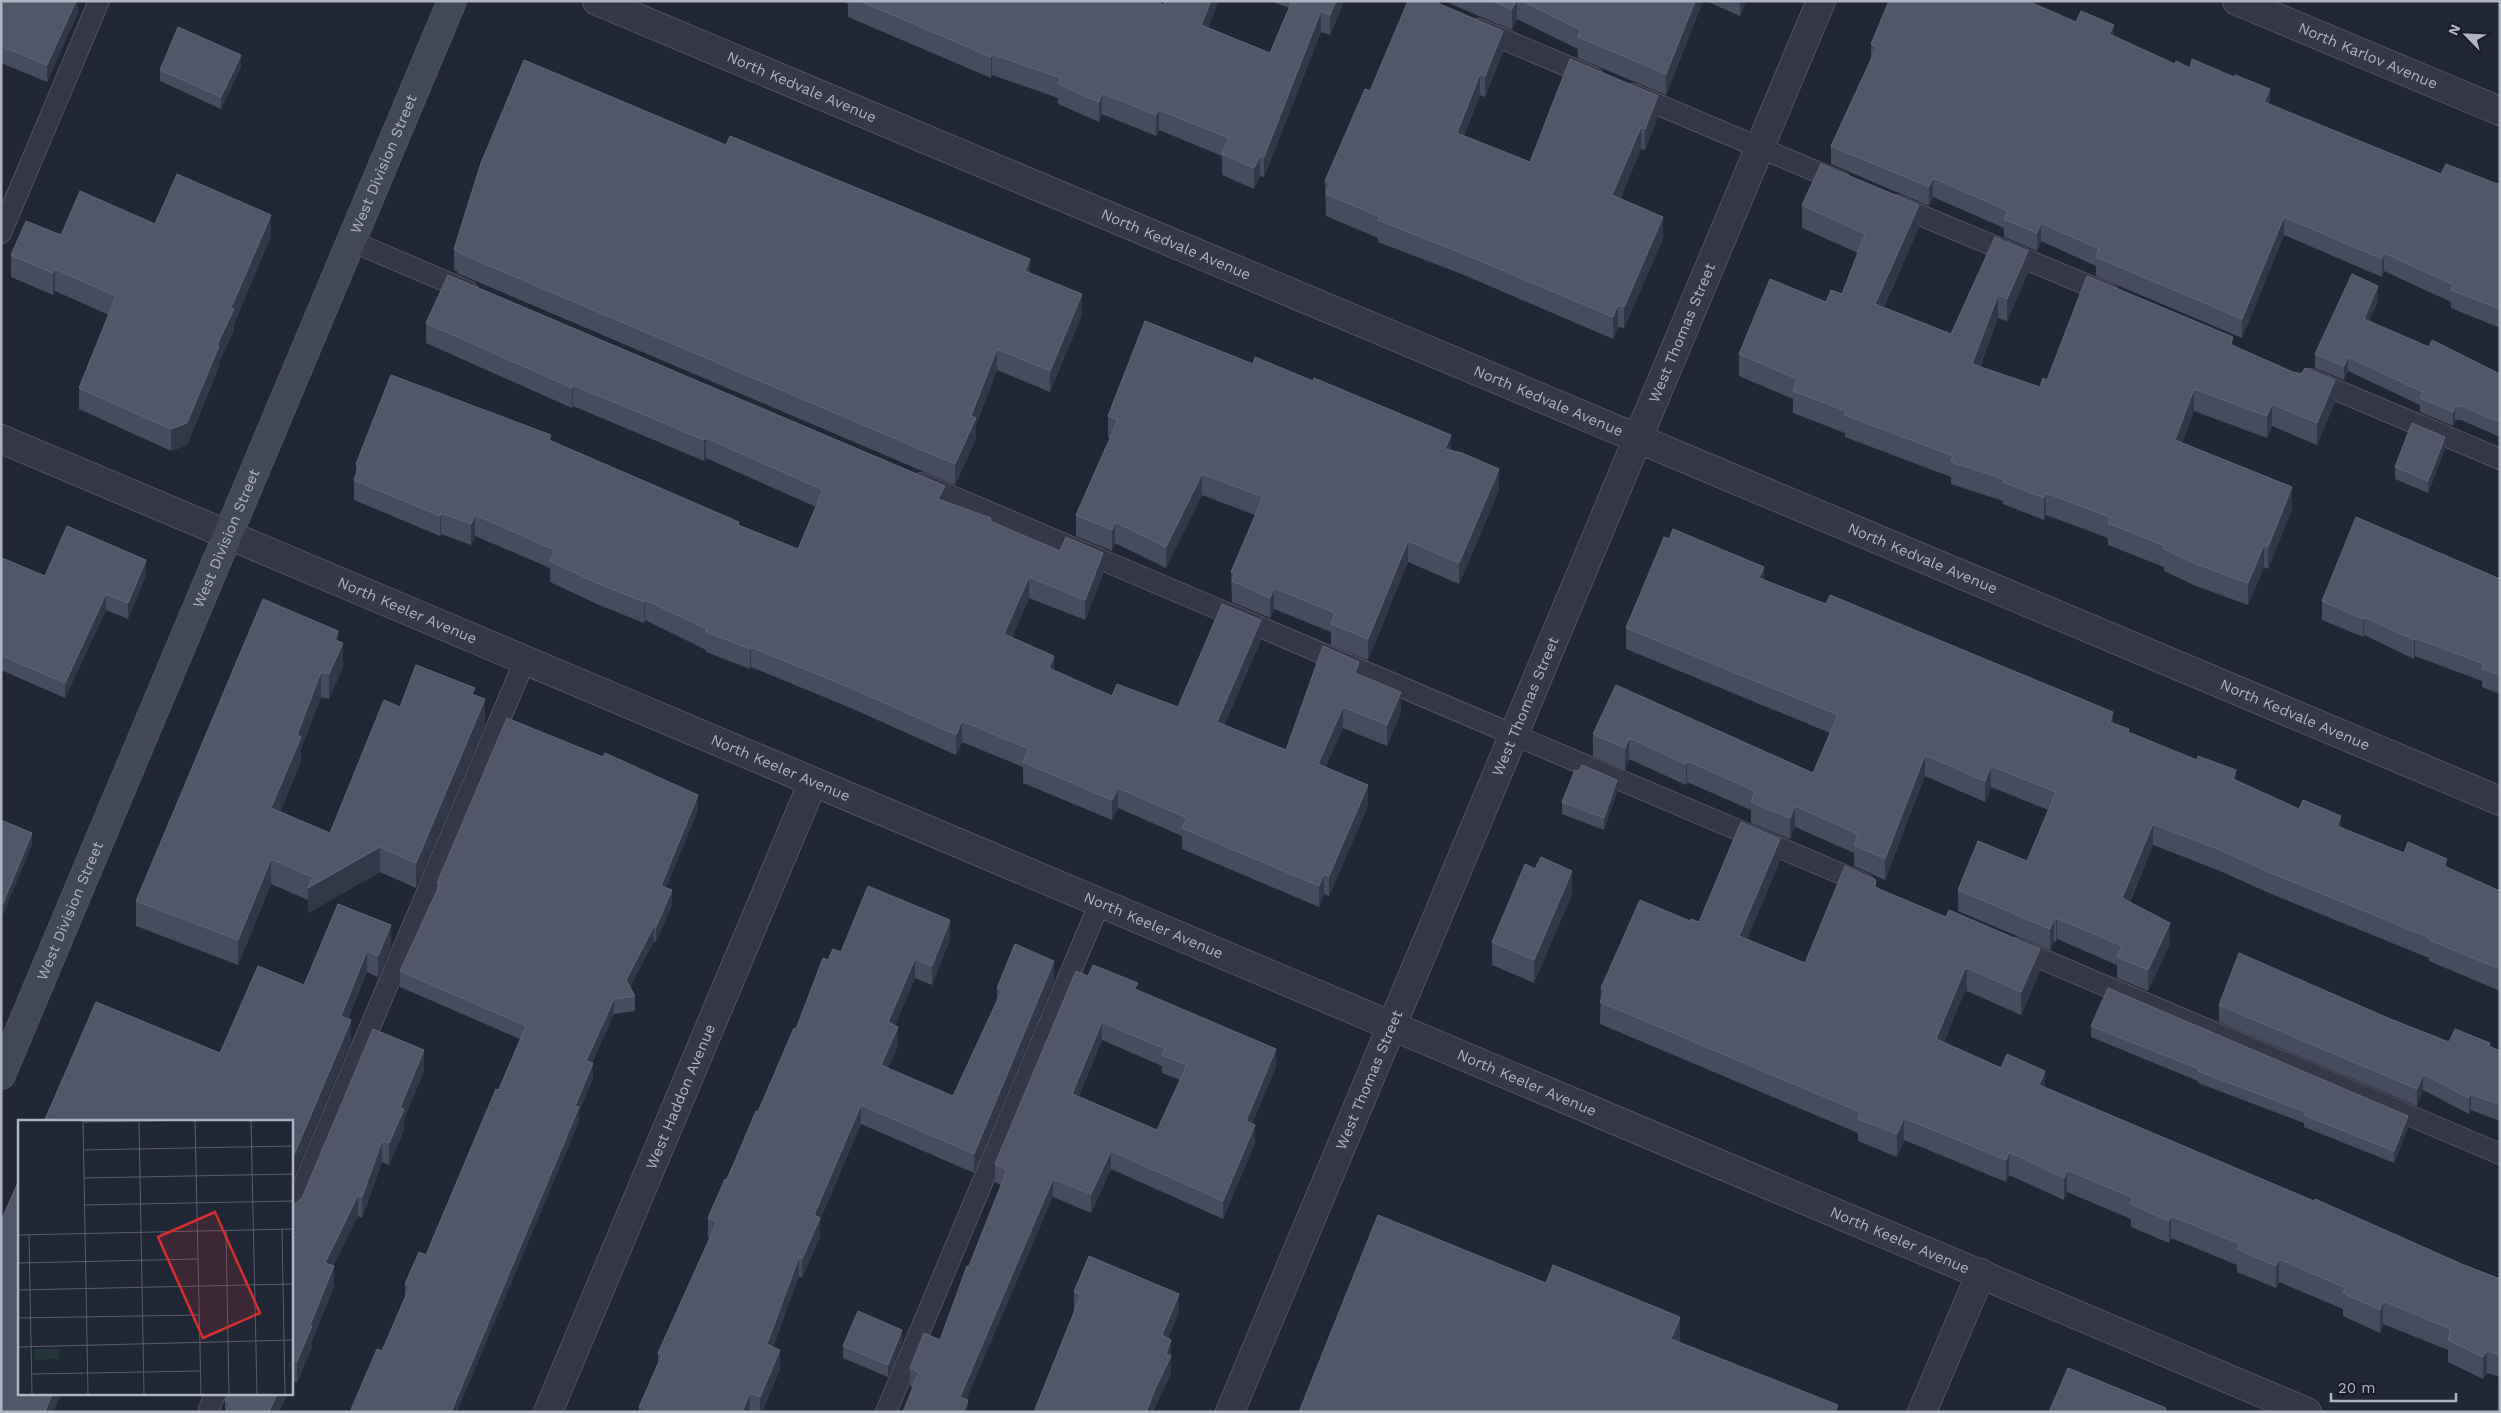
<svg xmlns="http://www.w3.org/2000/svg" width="2501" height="1413" font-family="'Work Sans',sans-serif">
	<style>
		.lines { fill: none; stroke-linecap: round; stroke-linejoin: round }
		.service-casing { stroke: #4f5461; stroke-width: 22 }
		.minor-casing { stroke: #4f5461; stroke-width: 30 }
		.secondary-casing { stroke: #4f5461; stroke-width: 30 }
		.service { stroke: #353947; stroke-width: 20 }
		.minor { stroke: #353947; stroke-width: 28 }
		.secondary { stroke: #434859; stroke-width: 28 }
		.wall { fill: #464c5e; fill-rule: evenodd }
		.shaded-wall { fill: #333849 }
		.building { fill: #515769; stroke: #606677; fill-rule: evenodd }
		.labels { text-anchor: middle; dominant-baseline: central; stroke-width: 4; stroke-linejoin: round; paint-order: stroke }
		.street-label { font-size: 15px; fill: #afb4c3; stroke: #1a1e2b }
		.inset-road { fill: none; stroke: #5a5f6e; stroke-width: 1 }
		.view { fill: #d42f30; fill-opacity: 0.15; stroke: #d42f30; stroke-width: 2.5 }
		.inset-edge { fill: none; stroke: #afb4c3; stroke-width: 2.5 }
	</style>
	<rect width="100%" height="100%" fill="#222736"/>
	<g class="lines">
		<defs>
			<path id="service" d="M1479,29L1593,77
				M1633,94L1841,182
				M1896,205L2109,294
				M1,233L99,1
				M351,241L468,291
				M2310,379L2500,459
				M921,483L1865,884
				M2016,948L2500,1154
				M291,1214L525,660
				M208,1412L215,1394
				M886,1412L1100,902"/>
			<g id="minor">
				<path id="s1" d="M597,1L2500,801"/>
				<path id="s2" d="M2237,1L2500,111"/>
				<path id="s3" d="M1,439L2307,1412"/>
				<path id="s4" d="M548,1412L813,782"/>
				<path id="s5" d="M1230,1412L1821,1"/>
				<path d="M1922,1412L1981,1273"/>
			</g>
			<g id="secondary">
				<path id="s6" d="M1,1075L452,1"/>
			</g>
		</defs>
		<use href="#service" class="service-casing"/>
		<use href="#minor" class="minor-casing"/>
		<use href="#secondary" class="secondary-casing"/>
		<use href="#service" class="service"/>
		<use href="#minor" class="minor"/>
		<use href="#secondary" class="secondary"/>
	</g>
	<path class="wall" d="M1,1H78V12L47,82L1,63Z
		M843,1H1149L1208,28L1270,53L1289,8L1270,1H1344L1330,35L1321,32L1264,177L1260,176L1254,189L1222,175V156L1159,130L1156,136L1102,114L1099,122L1058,104V98L992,75L991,78L848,17V4Z
		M1444,1H1703L1666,95L1578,58V49L1517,19L1512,30Z
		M1706,1H1746L1740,16Z
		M2076,22L2114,36L2175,64L2270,105L2441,174L2500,185V328L2451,308V302L2384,271L2382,277L2284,235L2242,338L2096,276V266L2041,241L2037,251L2004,237V228L1933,197L1929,206L1831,164V146L1871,58V44Z
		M1503,52L1485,97L1480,95L1464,136L1530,162L1658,117L1645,150L1641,149L1620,199L1663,239L1624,328L1618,327L1613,339L1464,275L1378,242V238L1326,216L1325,181L1370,91Z
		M241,67L221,109L160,81V70Z
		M1802,205L1919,227L1884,307L1951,334L1995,237L2028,273L2007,321L1998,318L1980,367L2040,387L2047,380L2233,346L2335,402L2317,445L2272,426L2267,438L2194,411L2182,443L2292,509L2268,569L2264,567L2248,605L2196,586L2164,571V567L2108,545V538L2046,515L2044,520L2003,504V501L1951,484V477L1845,437V433L1793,413V399L1739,376V354L1842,294L1858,253L1802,228Z
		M155,224L271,236L234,324V331L219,362V367L187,445L171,451L79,409V388L109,315L55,291L53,295L11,277V255Z
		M454,249L1030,273L1082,315L1050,392L997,370L976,425V439L955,485L457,273V271L454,270Z
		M2378,300L2369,321L2429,347L2500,374V437L2461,420H2455L2453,426L2420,412V405L2348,371L2344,380L2315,368V354Z
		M426,323L945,501L1103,574L1085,620L1029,598L1012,637L1054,671L1112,696L1178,707L1261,640L1224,725L1286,750L1359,675L1401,712L1387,746L1343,728L1325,767L1368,806L1329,896L1324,894L1319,907L1182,849V836L1118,808L1112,820L1023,783V767L962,742L956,755L853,709L751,667L750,669L706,652V650L645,620L644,623L599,605L550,582V568L475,536L471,545L441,534L440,536L354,500V480L356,476V464L551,441L739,525L798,549L816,507L706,458L704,461L573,406L572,408L426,343Z
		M1108,416L1451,450L1499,490L1459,584L1408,562L1368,660L1331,645V632L1274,609L1270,618L1232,602L1231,572L1255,515L1202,495L1166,568L1115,543L1112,551L1076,536V515L1110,438L1108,437Z
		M2445,449L2428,493L2395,479V467Z
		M1,560L45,576L146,575L128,619L106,610L65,698L1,670Z
		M2500,579V694L2482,687V681L2415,656L2414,659L2364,635L2363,637L2322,620V601Z
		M1764,580L2113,723L2129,733L2236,780L2341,828L2404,853L2447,868L2500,891V991L2429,961V958L2269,893L2220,871L2153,845L2130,902L2170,944L2148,991L2117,978V965L2057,939L2056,942L2054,941L2050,950L1958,911V890L2027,861L2048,810L1991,787L1985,802L1925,776L1885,880L1854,866V853L1795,827L1790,839L1751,823V810L1687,782L1686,785L1629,759L1625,770L1593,756V734L1616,685L1813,773L1830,733L1626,649V628Z
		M338,641L343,667L329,699L321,697L301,749V762L280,812L330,833L400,707L475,695L485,724L416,888L380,872L308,913V900L271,884L238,965L136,926V901Z
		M1617,792L1604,830L1562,814V802Z
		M698,810L666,888L672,905L656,942L654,941L630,987L635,996V1011L614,1014L592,1063L593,1078L579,1112V1122L382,1351L405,1298V1284L426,1255L520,1039L400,987V971L437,890V883Z
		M1780,861L1747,939L1805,963L1876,888L2040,971L2021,1015L1967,991L1964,993L1944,1042L2045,1087L2464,1265L2500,1279V1377L2487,1373L2483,1379L2448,1362V1350L2383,1324L2380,1333L2343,1316V1309L2279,1282L2276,1288L2237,1272V1265L2171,1238L2169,1243L2131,1227V1219L2067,1192L2064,1200L2009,1175L2006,1182L1904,1140L1897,1157L1858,1141V1133L1600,1024L1601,988L1690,921L1699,922Z
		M1572,894L1534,983L1492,965V942Z
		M338,904L391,946L378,977L367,972L348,1019L351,1041L291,1183V1122L220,1053L304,985Z
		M950,939L932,985L915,978L895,1025L898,1046L888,1068L953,1096L997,1002V988L1054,980L974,1173L861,1124L820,1220V1237L802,1278L799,1276L773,1347L780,1369L762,1412H639V1407L658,1363V1353L710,1238L708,1237V1218L828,960L841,952Z
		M1088,976L1138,990L1276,1067L1252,1123L1255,1143L1223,1219L1111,1169L1091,1213L1053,1197L913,1388L910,1386V1368L940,1340L1001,1185L995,1182V1164ZM1102,1040L1162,1066V1073L1180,1080L1157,1130L1079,1096Z
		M2219,1005L2388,1018L2449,1042L2490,1047L2500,1051V1121L2471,1110L2469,1114L2423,1090L2417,1106L2219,1022Z
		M2091,1026L2408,1128L2394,1163L2304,1127V1123L2198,1083V1081L2091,1037Z
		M424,1071L404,1119V1130L389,1165L382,1162L362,1218L358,1216L333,1266L334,1287L312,1341V1347L297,1383L293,1381L291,1385V1204L293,1205L302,1198Z
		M1074,1292L1179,1312L1168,1338L1171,1340V1374L1155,1407L1074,1310Z
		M902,1342L888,1377L843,1358V1346Z
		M228,1394H287L279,1412H225V1401Z"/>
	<path class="shaded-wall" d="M76,1H78V12L47,82V65Z
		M1211,1H1219L1201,45V25Z
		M1336,1H1344L1330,35V15Z
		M1516,1H1517V19L1512,30V9Z
		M1695,1H1703L1666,95V74Z
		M1740,1H1746L1740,16Z
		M1321,11V32L1264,177V157Z
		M2114,25V43L2109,34Z
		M1503,31V52L1485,97V76Z
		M992,54V75L991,78V57Z
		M241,55V67L221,109V97Z
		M1480,74V95L1457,154V133Z
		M2270,89V108L2264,102Z
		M1102,93V114L1099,122V102Z
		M1658,96V117L1645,150V129Z
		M1159,110V130L1156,136V115Z
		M1641,127V149L1612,216V195Z
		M1260,156V176L1254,189V168Z
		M1933,178V197L1929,206V187Z
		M1919,205V227L1875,326V304Z
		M271,215V236L234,324V331L219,362V367L187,445L171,451V429L217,345L231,308Z
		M1663,217V239L1624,328V307Z
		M2284,217V235L2242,338V319Z
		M2041,223V241L2037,251V233Z
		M2028,251V273L2007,321V299Z
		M2384,253V271L2382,277V259Z
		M1030,259V280L1025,271Z
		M55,269V291L53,295V273Z
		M2378,286V300L2364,333V319Z
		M1082,294V315L1050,392V371Z
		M1998,295V318L1972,387V364Z
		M1618,305V327L1613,339V317Z
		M997,349V370L976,425V439L955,485V464L971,416Z
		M2348,357V371L2344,380V366Z
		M2335,380V402L2317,445V423Z
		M573,385V406L572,408V388Z
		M2194,389V411L2175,462V440Z
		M2272,404V426L2267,438V416Z
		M2455,406V420L2453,426V412Z
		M1451,435V456L1445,449Z
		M2445,437V449L2428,493V481Z
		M706,438V458L704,461V440Z
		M1499,469V490L1459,584V563Z
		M1202,474V495L1166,568V547Z
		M945,486V506L938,499Z
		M2292,487V509L2268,569V547Z
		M2046,493V515L2044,520V498Z
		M441,513V534L440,536V516Z
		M475,515V536L471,545V524Z
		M1115,522V543L1112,551V530Z
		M1408,541V562L1368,660V639Z
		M2264,545V567L2248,605V583Z
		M1103,553V574L1085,620V600Z
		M146,560V575L128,619V603Z
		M1764,567V588L1759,578Z
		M1029,577V598L1004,655V634Z
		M1274,588V609L1270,618V598Z
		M106,594V610L65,698V683Z
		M645,600V620L644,623V602Z
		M2364,617V635L2363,637V619Z
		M1261,620V640L1217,743V722Z
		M338,631V654L343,643V667L329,699V674L335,640Z
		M2415,638V656L2414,659V640Z
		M751,647V667L750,669V649Z
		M1054,656V676L1049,668Z
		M1359,662V682L1355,673Z
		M321,672V697L301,749V762L271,833V808L297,735Z
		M1401,692V712L1387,746V725Z
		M485,699V724L416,888V863Z
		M1343,707V728L1318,785V764Z
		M2113,712V734L2110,722Z
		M962,721V742L956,755V735Z
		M1629,738V759L1625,770V748Z
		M1925,755V776L1885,880V859Z
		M1687,761V782L1686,785V764Z
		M1991,766V787L1985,802V781Z
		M2236,770V792L2233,779Z
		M1617,780V792L1604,830V818Z
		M1368,785V806L1329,896V876Z
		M1118,788V808L1112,820V800Z
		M698,795V810L661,901V886Z
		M1795,806V827L1790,839V818Z
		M2341,816V837L2337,826Z
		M2153,824V845L2122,919V898Z
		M32,833V845L1,920V908Z
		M1780,839V861L1739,958V936Z
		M380,847V872L308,913V888Z
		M271,859V884L238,965V940Z
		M2447,859V880L2444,866Z
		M1572,871V894L1534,983V960Z
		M1324,874V894L1319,907V886Z
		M672,890V905L656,942V927Z
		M2057,918V939L2056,942V920Z
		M2054,919V941L2050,950V929Z
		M950,920V939L932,985V966Z
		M2170,923V944L2148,991V970Z
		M391,925V946L378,977V956Z
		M654,926V941L626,995V980Z
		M2040,949V971L2021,1015V992Z
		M367,951V972L341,1037V1016Z
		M915,959V978L888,1041V1022Z
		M1054,961V980L974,1173V1154Z
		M1967,968V991L1964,993L1936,1061V1039L1964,971Z
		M614,999V1014L586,1076V1061Z
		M351,1020V1041L291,1183V1162Z
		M1102,1022V1040L1072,1112V1094Z
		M898,1027V1046L881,1084V1065Z
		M1276,1049V1067L1246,1139V1121Z
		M424,1050V1071L404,1119V1130L389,1165V1143L400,1108Z
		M593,1063V1078L579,1112V1122L457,1412H451Z
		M2045,1071V1093L2039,1085Z
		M2423,1074V1090L2417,1106V1089Z
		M2471,1094V1110L2469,1114V1098Z
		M861,1105V1124L820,1220V1237L802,1278V1259L814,1215Z
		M2408,1116V1128L2394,1163V1151Z
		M1904,1118V1140L1897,1157V1134Z
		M1255,1125V1143L1223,1219V1201Z
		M382,1141V1162L362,1218V1197Z
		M1111,1151V1169L1091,1213V1194Z
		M2009,1152V1175L2006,1182V1160Z
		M2067,1170V1192L2064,1200V1178Z
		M1053,1179V1197L961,1412L960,1397Z
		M358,1195V1216L325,1284V1263Z
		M2171,1216V1238L2169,1243V1221Z
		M799,1257V1276L767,1363V1344Z
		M2279,1259V1282L2276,1288V1266Z
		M334,1266V1287L312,1341V1347L297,1383V1361L310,1325Z
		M1179,1294V1312L1162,1353V1335Z
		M2383,1301V1324L2380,1333V1310Z
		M1680,1317V1350L1671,1339Z
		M902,1330V1342L888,1377V1365Z
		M1171,1340V1374L1153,1412H1146Z
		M780,1350V1369L762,1412H760V1397Z
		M2487,1351V1373L2483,1379V1357Z
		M293,1360V1381L291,1385V1364Z
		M750,1393V1412H742Z
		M52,1394H61L54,1412H45Z
		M277,1394H287L279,1412H269Z
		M968,1400V1412H963Z"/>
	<path class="building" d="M1,1H76L47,65L1,46Z
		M860,1H1149L1155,4L1156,1L1164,5L1165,1H1211L1201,25L1270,53L1292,1H1336L1330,15L1321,11L1264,157L1260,156L1254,168L1222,154L1229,138L1159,110L1156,115L1102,93L1099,102L1058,84L1061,78L992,54L991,57Z
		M1408,1H1433L1503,31L1485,76L1480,74L1457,133L1530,162L1570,59L1658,96L1645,129L1641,127L1612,195L1663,217L1624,307L1618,305L1613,317L1464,254L1378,220L1380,217L1326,194L1329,183L1325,181L1365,89L1370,91Z
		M1493,1H1516L1512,9Z
		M1522,1H1695L1666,74L1578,37L1581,30Z
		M1889,1H2028L2076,22L2081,11L2114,25L2109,34L2175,64L2176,61L2190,68L2192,59L2234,77L2235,75L2270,89L2264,102L2441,174L2446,164L2500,185V309L2451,290L2454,285L2384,253L2382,259L2284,217L2242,319L2096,257L2099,249L2041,223L2037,233L2004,219L2008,211L1933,178L1929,187L1831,146L1877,47L1871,44Z
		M178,27L241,55L221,97L160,70Z
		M524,60L726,145L730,136L1030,259L1025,271L1082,294L1050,371L997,349L971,416L976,418L955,464L457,252L458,251L454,249L481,163Z
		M1821,164L1919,205L1875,304L1951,334L1995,237L2028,251L2007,299L1998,295L1972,364L2040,387L2043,378L2047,380L2087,276L2233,337L2231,344L2234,346L2293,372L2302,374L2305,368L2335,380L2317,423L2272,404L2267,416L2194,389L2175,440L2292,487L2268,547L2264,545L2248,583L2196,564L2164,549L2165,546L2108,523L2110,517L2046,493L2044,498L2003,482L2004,479L1951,462L1953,456L1845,415L1846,411L1793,391L1797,379L1739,354L1770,279L1826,302L1831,290L1842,294L1865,234L1802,205Z
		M177,174L271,215L231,308L234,309L217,345L219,346L187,423L171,429L79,388L116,296L55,269L53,273L11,255L26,221L61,235L80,191L155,224Z
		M2352,274L2378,286L2364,319L2429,347L2432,340L2500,374V422L2461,406H2455L2453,412L2420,398L2423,392L2348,357L2344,366L2315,354Z
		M448,275L945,486L938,499L991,518L990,521L1060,551L1066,537L1103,553L1085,600L1029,577L1004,634L1054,656L1049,668L1112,696L1117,684L1178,707L1222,604L1261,620L1217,722L1286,750L1323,646L1359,662L1355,673L1401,692L1387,725L1343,707L1318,764L1368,785L1329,876L1324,874L1319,886L1182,828L1187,818L1118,788L1112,800L1023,762L1029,749L962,721L956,735L853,689L751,647L750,649L706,632L707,629L645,600L644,602L599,584L550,561L555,550L475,515L471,524L441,513L440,516L354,480L359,466L356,464L391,375L551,435L549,440L739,522L738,525L798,549L823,490L706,438L704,440L573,385L572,388L426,323Z
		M1145,321L1253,364L1255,357L1313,381L1314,378L1451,435L1445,449L1462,453L1499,469L1459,563L1408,541L1368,639L1331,624L1335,613L1274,588L1270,598L1232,581L1235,574L1231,572L1263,497L1202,474L1166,547L1115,522L1112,530L1076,515L1118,420L1108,416Z
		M2412,423L2445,437L2428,481L2395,467Z
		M2356,517L2500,579V675L2482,669L2484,664L2415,638L2414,640L2364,617L2363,619L2322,601Z
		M67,526L146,560L128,603L106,594L65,683L1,655V560L2,558L45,576Z
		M1673,529L1764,567L1759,578L1826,604L1830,595L2113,712L2110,722L2129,729L2128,732L2197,760L2198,756L2236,770L2233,779L2299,809L2303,800L2341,816L2337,826L2404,853L2408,842L2447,859L2444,866L2500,891V969L2429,940L2430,938L2269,872L2220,850L2153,824L2122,898L2170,923L2148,970L2117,957L2122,946L2057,918L2056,920L2054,919L2050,929L1958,890L1978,841L2027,861L2056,792L1991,766L1985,781L1925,755L1885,859L1854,845L1858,835L1854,832L1795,806L1790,818L1751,802L1755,791L1687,761L1686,764L1629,738L1625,748L1593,734L1616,685L1813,773L1838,715L1626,628L1664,537L1669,539Z
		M263,599L338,631L335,640L343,643L329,674L321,672L297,735L301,737L271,808L330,833L384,700L400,707L416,665L475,688L472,694L485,699L416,863L380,847L308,888L313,877L271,859L238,940L136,901Z
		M507,718L603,757L605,753L698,795L661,886L672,890L656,927L654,926L626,980L635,996L614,999L586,1061L593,1063L575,1106L579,1107L451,1412H350L377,1349L382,1351L410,1286L405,1284L419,1252L426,1255L482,1122L496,1089L499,1090L526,1026L400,971L440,884L437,883Z
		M1582,765L1617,780L1604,818L1562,802L1575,770L1579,771Z
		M1,820L32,833L1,908Z
		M1741,822L1780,839L1739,936L1805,963L1845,866L1876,880L1874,886L1879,889L1946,917L1949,910L2040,949L2021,992L1967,968L1964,971L1936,1039L2001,1068L2007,1054L2045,1071L2039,1085L2314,1201L2315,1199L2464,1265L2500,1279V1355L2487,1351L2483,1357L2448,1340L2451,1329L2383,1301L2380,1310L2343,1293L2346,1288L2279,1259L2276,1266L2237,1249L2240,1244L2171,1216L2169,1221L2131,1204L2133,1198L2067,1170L2064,1178L2009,1152L2006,1160L1904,1118L1897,1134L1858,1119L1860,1112L1600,1002L1605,990L1601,988L1640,900L1690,921L1691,919L1699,922Z
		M1541,857L1572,871L1534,960L1492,942L1525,864L1535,869Z
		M868,886L950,920L932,966L915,959L888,1022L898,1027L881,1065L953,1096L1002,990L997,988L1015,944L1054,961L974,1154L861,1105L814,1215L820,1218L802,1259L799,1257L767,1344L780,1350L760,1397L750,1393L742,1412H650L639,1407L662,1355L658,1353L717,1222L708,1218L725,1179L727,1180L756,1111L758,1112L794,1028L796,1029L823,958L828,960L833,949L841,952Z
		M338,904L391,925L378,956L367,951L341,1016L351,1020L291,1162V1122H44L96,1002L220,1053L258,966L304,985Z
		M2239,953L2388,1018L2449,1042L2455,1029L2490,1043L2489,1046L2500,1051V1105L2471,1094L2469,1098L2423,1074L2417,1089L2219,1005Z
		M1093,965L1138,983L1135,989L1276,1049L1246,1121L1255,1125L1223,1201L1111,1151L1091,1194L1053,1179L960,1397L968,1400L963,1412H903L919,1372L910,1368L924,1333L940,1340L967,1266H969L1007,1170L995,1164L1076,971L1088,976ZM1102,1022L1165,1049L1162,1055L1187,1065L1157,1130L1072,1094Z
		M2108,988L2408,1116L2394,1151L2304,1115L2306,1112L2198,1071L2199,1069L2091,1026Z
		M373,1029L424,1050L400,1108L404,1109L389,1143L382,1141L362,1197L358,1195L325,1263L334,1266L310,1325L312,1326L297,1361L293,1360L291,1364V1247L297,1233L291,1231V1204L293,1205L302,1198Z
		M19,1180V1394H52L45,1412H1V1221Z
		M1378,1215L1546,1283L1553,1265L1680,1317L1671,1339L1838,1405L1835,1412H1299Z
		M1089,1256L1179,1294L1162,1335L1171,1340L1166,1354L1171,1356L1155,1389L1146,1412H1034L1081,1295L1074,1292Z
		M858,1311L902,1330L888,1365L843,1346Z
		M2068,1368L2166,1408L2165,1411L2166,1412H2049Z
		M228,1394H277L269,1412H226L230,1403L225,1401Z"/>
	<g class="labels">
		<g class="street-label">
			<text stroke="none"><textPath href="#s2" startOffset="142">North Karlov Avenue</textPath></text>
			<text stroke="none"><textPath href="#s1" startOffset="222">North Kedvale Avenue</textPath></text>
			<text stroke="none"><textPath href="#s6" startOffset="988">West Division Street</textPath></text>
			<text stroke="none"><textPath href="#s1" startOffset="628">North Kedvale Avenue</textPath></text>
			<text stroke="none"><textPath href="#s5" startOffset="1170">West Thomas Street</textPath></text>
			<text stroke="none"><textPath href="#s1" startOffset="1032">North Kedvale Avenue</textPath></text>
			<text stroke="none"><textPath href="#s6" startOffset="582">West Division Street</textPath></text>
			<text stroke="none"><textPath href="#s1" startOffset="1438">North Kedvale Avenue</textPath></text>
			<text stroke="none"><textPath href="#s3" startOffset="441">North Keeler Avenue</textPath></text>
			<text stroke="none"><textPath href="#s5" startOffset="765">West Thomas Street</textPath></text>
			<text stroke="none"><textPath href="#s1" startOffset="1842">North Kedvale Avenue</textPath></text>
			<text stroke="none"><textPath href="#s3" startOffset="846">North Keeler Avenue</textPath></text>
			<text stroke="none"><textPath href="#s6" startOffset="178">West Division Street</textPath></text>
			<text stroke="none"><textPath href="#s3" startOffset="1251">North Keeler Avenue</textPath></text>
			<text stroke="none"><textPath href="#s5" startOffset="360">West Thomas Street</textPath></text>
			<text stroke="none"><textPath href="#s3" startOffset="1656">North Keeler Avenue</textPath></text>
			<text stroke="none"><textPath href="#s4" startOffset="342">West Haddon Avenue</textPath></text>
			<text stroke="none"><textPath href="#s3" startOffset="2061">North Keeler Avenue</textPath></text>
		</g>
	</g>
	<g transform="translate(18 1120)">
		<rect width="275" height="275" fill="#222736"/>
		<path d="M16,229H41V239L16,240Z" fill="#26353a"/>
		<path class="inset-road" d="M65,0L70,275M121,0L126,275M177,0L183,275M233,0L239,275M65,2L175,0M65,30L275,26M66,58L275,54M66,85L275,81M264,109L267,275M208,110L211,275M0,115L275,109M11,115L14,275M0,143L180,139M0,170L275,164M0,198L181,195M0,227L275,220M14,254L182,251"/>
		<path class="view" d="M197,92L242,193L185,218L140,117Z"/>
		<rect width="275" height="275" class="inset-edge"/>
	</g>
	<rect width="2501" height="1413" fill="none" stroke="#afb4c3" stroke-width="5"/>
	<g transform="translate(2466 35) rotate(294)" stroke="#1a1e2b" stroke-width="4" paint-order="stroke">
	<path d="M0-4L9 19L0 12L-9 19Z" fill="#afb4c3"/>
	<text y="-8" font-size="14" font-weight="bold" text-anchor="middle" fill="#afb4c3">N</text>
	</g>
	<path d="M2331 1393v8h125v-8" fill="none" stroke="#afb4c3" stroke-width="2.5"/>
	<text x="2338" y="1393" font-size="15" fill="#afb4c3" stroke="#1a1e2b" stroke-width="4" paint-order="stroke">20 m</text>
</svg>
